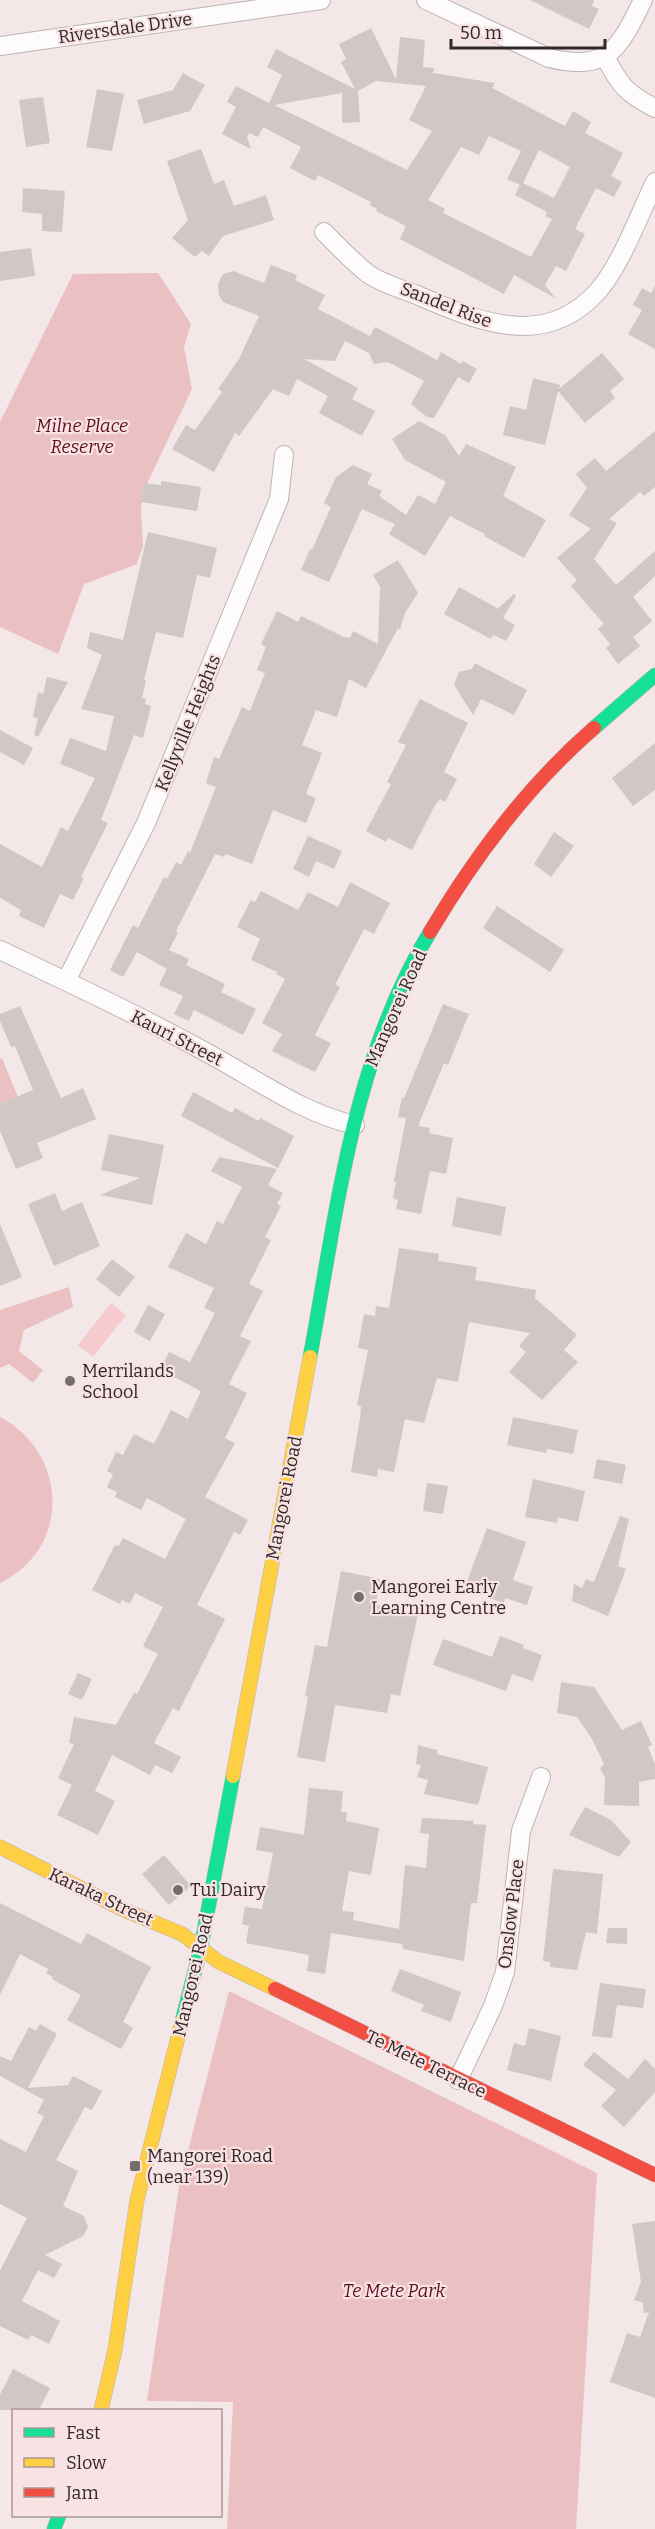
<svg xmlns="http://www.w3.org/2000/svg" width="655" height="2529" font-family="Bitter,serif">
	<style>
		.green { fill: #ebc0c3 }
		.water { fill: #f6cbcd }
		.building { fill: #d0c7c7; fill-rule: evenodd }
		.lines { fill: none; stroke-linecap: round; stroke-linejoin: round }
		.street-casing { stroke: #bdb4b4; stroke-width: 20 }
		.fast-casing { stroke: #bdb4b4; stroke-width: 15 }
		.slow-casing { stroke: #bdb4b4; stroke-width: 15 }
		.jam-casing { stroke: #bdb4b4; stroke-width: 15 }
		.street { stroke: #fdfbfc; stroke-width: 18 }
		.fast { stroke: #16e098; stroke-width: 14 }
		.slow { stroke: #ffcf43; stroke-width: 14 }
		.jam { stroke: #f24e42; stroke-width: 14 }
		.poi-dot { fill: #756c6c; stroke: #f8e2e3; stroke-width: 2 }
		.labels { text-anchor: middle; dominant-baseline: central; stroke-width: 4.5; stroke-linejoin: round; paint-order: stroke }
		.street-label { font-size: 18px; fill: #312929; stroke: #f8e2e3 }
		.park-label { font-size: 18px; font-style: italic; fill: #5f0e1e; stroke: #f8e2e3 }
		.poi-label { font-size: 18px; fill: #312929; stroke: #f8e2e3; text-anchor: start }
	</style>
	<rect width="100%" height="100%" fill="#f3e7e8"/>
	<path class="green" d="M158,273L191,324L184,347L192,389L144,490L141,509L143,546L137,564L84,584L58,654L0,627V422L73,274Z
		M2,1058L20,1102L0,1110V1059Z
		M69,1287L73,1307L24,1330L19,1351L43,1370L33,1383L9,1364L0,1368V1310Z
		M0,1417C68,1453 72,1548 0,1583Z
		M229,1991L597,2173L576,2529H227L233,2402L147,2401L179,2186Z"/>
	<path class="water" d="M111,1303L126,1315L93,1357L78,1345Z"/>
	<path class="building" d="M530,0H594L592,6L599,9L589,29Z
		M371,28L396,79L400,37L425,40L423,67L434,68L433,73L495,83L492,88L565,126L573,111L591,122L585,133L623,153L611,176L622,182L614,197L596,188L575,229L585,234L566,271L556,266L545,285L555,298L514,275L504,294L400,239L406,226L376,211L377,209L370,205L371,202L318,175L315,181L290,168L301,147L263,127L258,137L249,133L247,137L251,149L222,134L236,107L227,102L236,86L269,103L282,75L267,67L276,49L355,89L341,62L346,59L339,44ZM376,81L426,86L409,120L432,131L407,170L274,105L342,93V123L360,122L358,91ZM489,136L521,151L507,179L520,185L515,195L547,212L545,216L552,219L531,257L443,213L445,209L428,200L461,147L479,155ZM539,150L570,167L554,198L523,183Z
		M183,73L205,85L190,111L144,124L137,100L173,90Z
		M97,89L124,94L112,151L86,147Z
		M43,97L50,143L26,147L19,100Z
		M201,149L214,184L224,180L234,206L266,195L274,220L223,236L209,256L202,251L195,257L172,238L188,220L167,161Z
		M23,188L65,191L62,232L42,231V214L22,212Z
		M31,248L35,276L0,281V252Z
		M271,265L297,275L295,280L325,295L318,309L370,336L375,327L437,360L441,352L461,364L463,361L477,369L469,383L458,377L434,418L427,417L411,404L424,381L388,362L374,364L369,353L345,341L335,361L304,359L358,388L352,399L375,411L362,436L319,413L328,396L297,379L289,396L273,389L239,436L235,433L214,472L172,449L186,425L195,430L222,392L218,389L239,359L259,316L223,302L219,295L218,284L223,274L233,271L264,283Z
		M655,286V349L628,334L642,310L633,305L642,288L651,293Z
		M602,353L624,379L610,391L615,398L585,423L558,391L545,445L503,435L510,406L526,410L533,378L560,385L559,389Z
		M419,421L445,435L459,456L466,444L516,467L503,496L546,520L524,558L484,536L485,534L450,516L425,556L389,534L395,524L362,509L329,582L301,570L310,549L312,550L331,507L324,503L336,477L353,465L372,474L367,484L382,491L379,496L406,515L418,495L435,504L446,482L405,460L392,439Z
		M655,431V487L644,496L640,492L609,519L617,523L594,559L616,585L655,551V576L633,597L652,621L633,637L640,646L618,664L606,648L610,644L598,629L604,624L571,586L577,580L557,558L591,529L569,515L587,488L576,474L595,458L606,471Z
		M161,481L201,487L197,511L141,502L144,483L161,485Z
		M148,532L217,548L210,578L197,575L183,638L156,632L144,680H146L142,698L146,699L145,704L151,706L143,738L134,735L101,820L108,823L81,877L84,878L73,900L60,894L44,928L19,916L21,910L0,898V844L42,867L61,827L68,831L95,778L60,764L70,738L106,751L114,716L81,709L102,655L87,648L90,632L123,640Z
		M398,560L418,593L405,613L400,629L398,628L366,688L349,679L337,717L316,710L302,745L322,753L306,794L316,798L306,823L273,810L252,864L226,854L224,857L215,854L176,931L178,933L169,950L189,959L186,965L225,984L221,992L256,1009L243,1035L194,1010L189,1021L174,1014L183,996L159,985L167,969L137,952L123,977L110,970L133,925L138,928L164,877L167,879L176,862L181,865L188,851L190,853L216,787L206,783L214,757L219,759L242,707L250,711L265,673L257,670L266,647L261,644L277,611L298,622L301,616L344,637L350,638L353,631L378,644L380,587L373,575Z
		M459,587L497,608L496,610L514,594L516,596L503,618L515,625L506,641L493,635L491,639L444,614Z
		M475,663L527,690L514,715L481,699L473,715L454,685L459,672L472,669Z
		M47,677L68,682L38,737L34,735L38,718L33,717L38,692L43,694Z
		M420,699L468,723L444,772L457,779L445,802L440,799L434,807L412,850L388,838L386,842L366,831L391,784L387,782L406,745L398,742Z
		M0,730L33,748L24,765L0,752Z
		M655,743V790L633,806L612,778Z
		M554,832L574,846L551,877L534,864Z
		M308,836L342,851L334,869L316,861L309,877L293,869Z
		M350,882L390,903L374,934L364,929L335,985L340,987L315,1035L331,1043L315,1072L272,1051L282,1034L262,1023L285,979L276,974L277,972L251,960L260,939L237,927L251,900L255,902L261,891L298,910L308,892L338,907Z
		M497,906L564,950L550,972L483,928Z
		M443,1004L469,1014L448,1065L444,1063L418,1126L430,1128L429,1133L453,1138L446,1174L430,1171L421,1214L396,1209L398,1200L393,1198L396,1182L394,1181L406,1118L398,1117L402,1097L404,1098Z
		M20,1006L61,1098L83,1088L96,1119L37,1143L43,1158L16,1169L0,1131V1104L33,1090L15,1046L11,1047L0,1021V1014Z
		M193,1092L232,1113L235,1108L259,1121L260,1118L294,1136L278,1168L181,1116Z
		M109,1134L164,1145L152,1205L100,1195L140,1178L101,1170Z
		M219,1157L277,1169L268,1185L283,1193L277,1204L281,1206L265,1237L271,1240L249,1284L263,1291L240,1336L251,1341L229,1384L247,1393L225,1438L235,1443L205,1497L248,1520L240,1535L234,1532L197,1605L225,1619L179,1711L173,1708L154,1743L181,1757L172,1773L155,1765L150,1775L112,1755L95,1791L115,1801L98,1835L57,1815L72,1785L58,1778L74,1744L69,1743L74,1717L116,1725L134,1693L137,1694L158,1654L143,1646L163,1607L135,1593L130,1604L122,1600L120,1604L92,1590L115,1545L119,1546L123,1538L165,1559L186,1519L147,1498L141,1510L115,1497L117,1492L107,1487L113,1474L107,1471L116,1452L123,1455L134,1434L154,1444L171,1410L188,1419L201,1391L160,1370L169,1352L190,1362L215,1313L204,1308L214,1288L168,1267L186,1233L206,1244L217,1221L223,1224L242,1187L211,1171Z
		M55,1193L62,1211L82,1202L100,1246L54,1266L28,1204Z
		M457,1197L506,1207L501,1236L452,1226Z
		M0,1224L22,1277L0,1286Z
		M399,1248L439,1254L438,1261L477,1267L475,1280L536,1290L535,1298L577,1335L564,1350L578,1362L542,1400L509,1372L526,1352L519,1346L530,1333L469,1322L458,1382L437,1378L424,1423L405,1419L394,1472L378,1469L377,1477L351,1472L360,1418L361,1406L357,1405L368,1350L358,1348L364,1314L375,1316L376,1306L389,1308Z
		M112,1259L135,1277L119,1297L96,1279Z
		M148,1305L165,1314L150,1341L134,1332Z
		M513,1417L578,1430L573,1454L547,1449L546,1453L507,1445Z
		M597,1459L626,1465L622,1484L593,1478Z
		M533,1479L585,1491L578,1522L558,1517L557,1523L525,1517Z
		M427,1483L448,1486L443,1514L423,1511Z
		M620,1516L629,1519L618,1566L626,1569L608,1616L572,1601L574,1584L582,1588L586,1579L594,1582Z
		M487,1528L526,1542L513,1580L533,1587L527,1605L505,1598L504,1603L489,1598L491,1593L466,1584Z
		M341,1571L380,1579L376,1605L418,1614L400,1696L391,1694L387,1713L335,1705L325,1762L297,1757L308,1697L305,1696L315,1645L327,1647Z
		M500,1636L524,1645L523,1648L542,1655L533,1681L512,1674L506,1691L433,1665L443,1639L492,1657Z
		M78,1673L92,1679L82,1700L68,1694Z
		M561,1682L594,1687L622,1730L641,1721L652,1745L648,1747L655,1764V1779L639,1782V1806L604,1805L605,1778L600,1768L604,1764L592,1739L577,1717L557,1713Z
		M418,1745L437,1750V1754L488,1767L478,1805L424,1794L428,1780L417,1777L421,1765L416,1764Z
		M309,1788L343,1791L341,1812H347L346,1821L379,1828L371,1875L349,1871L342,1911L354,1912L353,1920L399,1929L405,1865L426,1868L429,1834L420,1833L422,1818L474,1821L473,1824L486,1825L477,1903H471L464,1961L403,1949L402,1944L331,1933L325,1974L307,1971L309,1955L246,1943L249,1926L242,1924L245,1907L262,1909L273,1853L256,1850L260,1827L304,1835Z
		M585,1807L611,1820L631,1842L619,1857L569,1835Z
		M164,1855L191,1886L169,1905L142,1874Z
		M553,1869L603,1874L597,1934L586,1932L577,1970L550,1967V1962L543,1961Z
		M0,1903L81,1944L87,1933L151,1967L123,2022L133,2028L121,2049L67,2020L81,1995L52,1979L53,1977L46,1973L48,1969L20,1954L0,1995Z
		M608,1928H627V1944L606,1943Z
		M400,1969L461,1992L451,2022L421,2011L424,2005L391,1991Z
		M600,1983L646,1989L643,2008L617,2005L612,2038L592,2036Z
		M40,2024L57,2034L28,2088L68,2085L73,2076L102,2091L92,2110L85,2107L56,2160L78,2171L63,2206L84,2216L88,2227L83,2236L45,2255L62,2264L54,2278L38,2270L22,2301L60,2321L49,2344L31,2335L28,2340L0,2326V2271L27,2218L0,2204V2139L26,2152L44,2116L37,2113L44,2100L0,2076V2056L11,2061L29,2027L36,2031Z
		M529,2028L561,2036L551,2081L507,2070L514,2043L525,2046Z
		M594,2052L628,2079L645,2059L655,2069V2092L624,2127L601,2106L616,2090L583,2065Z
		M655,2221V2398L610,2382L627,2333L640,2337L649,2312L644,2313L643,2303L634,2300L641,2282L632,2224Z
		M13,2369L50,2388L39,2410H0V2395Z"/>
	<g class="lines">
		<defs>
			<path id="street" d="M426,0L549,58C608,72 619,49 643,0
				M0,46L321,0
				M605,56C619,85 627,94 655,108
				M324,232C338,246 352,261 367,273C380,283 402,289 417,295C477,321 545,351 598,291C621,265 639,215 655,182
				M0,950C74,985 149,1020 220,1060C263,1084 306,1114 355,1125
				M66,981L146,823L279,499L284,455
				M458,2080L493,2006L505,1972L521,1831L541,1777"/>
			<path id="fast" d="M594,728L655,675
				M310,1357C337,1212 352,1060 430,932
				M182,2021L201,1947L233,1776
				M54,2529L59,2516"/>
			<path id="slow" d="M233,1776L310,1357
				M0,1847L122,1909L182,1934L219,1962L275,1989
				M101,2410L115,2350L137,2200L182,2021"/>
			<path id="jam" d="M430,932C475,856 527,786 594,728
				M275,1989L655,2175"/>
		</defs>
		<use href="#street" class="street-casing"/>
		<use href="#fast" class="fast-casing"/>
		<use href="#slow" class="slow-casing"/>
		<use href="#jam" class="jam-casing"/>
		<use href="#street" class="street"/>
		<use href="#fast" class="fast"/>
		<use href="#slow" class="slow"/>
		<use href="#jam" class="jam"/>
	</g>
	<g class="poi-dot">
		<circle cx="70" cy="1381" r="6"/>
		<circle cx="359" cy="1597" r="6"/>
		<circle cx="178" cy="1890" r="6"/>
		<rect x="129" y="2160" width="12" height="12" rx="3"/>
	</g>
	<g class="labels">
		<g class="street-label">
			<text transform="translate(125 28) rotate(-8)">Riversdale Drive</text>
			<text transform="translate(446 305) rotate(21)">Sandel Rise</text>
			<text transform="translate(188 723) rotate(-68)">Kellyville Heights</text>
			<text transform="translate(396 1008) rotate(-66)">Mangorei Road</text>
			<text transform="translate(177 1038) rotate(27)">Kauri Street</text>
			<text transform="translate(284 1498) rotate(-79)">Mangorei Road</text>
			<text transform="translate(101 1897) rotate(25)">Karaka Street</text>
			<text transform="translate(511 1914) rotate(-83)">Onslow Place</text>
			<text transform="translate(193 1975) rotate(-77)">Mangorei Road</text>
			<text transform="translate(426 2064) rotate(26)">Te Mete Terrace</text>
		</g>
		<g class="park-label">
			<text x="82" y="426">Milne Place<tspan x="82" dy="21">Reserve</tspan></text>
			<text x="394" y="2291">Te Mete Park</text>
		</g>
		<g class="poi-label">
			<text x="82" y="1371">Merrilands<tspan x="82" dy="21">School</tspan></text>
			<text x="371" y="1587">Mangorei Early<tspan x="371" dy="21">Learning Centre</tspan></text>
			<text x="190" y="1890">Tui Dairy</text>
			<text x="147" y="2156">Mangorei Road<tspan x="147" dy="21">(near 139)</tspan></text>
		</g>
	</g>
	<rect x="12" y="2409" width="210" height="108" fill="#f8e2e3" stroke="#a89899" stroke-width="1.5"/>
	<rect x="24" y="2428" width="30" height="9" fill="#16e098" stroke="#a89899" stroke-width="1.5"/>
	<text x="66" y="2439" font-size="18" fill="#312929">Fast</text>
	<rect x="24" y="2458" width="30" height="9" fill="#ffcf43" stroke="#a89899" stroke-width="1.5"/>
	<text x="66" y="2469" font-size="18" fill="#312929">Slow</text>
	<rect x="24" y="2488" width="30" height="9" fill="#f24e42" stroke="#a89899" stroke-width="1.5"/>
	<text x="66" y="2499" font-size="18" fill="#312929">Jam</text>
	<path d="M451 39v9h154v-9" fill="none" stroke="#312929" stroke-width="3"/>
	<text x="460" y="39" font-size="18" fill="#312929" stroke="#f8e2e3" stroke-width="4.5" paint-order="stroke">50 m</text>
</svg>
